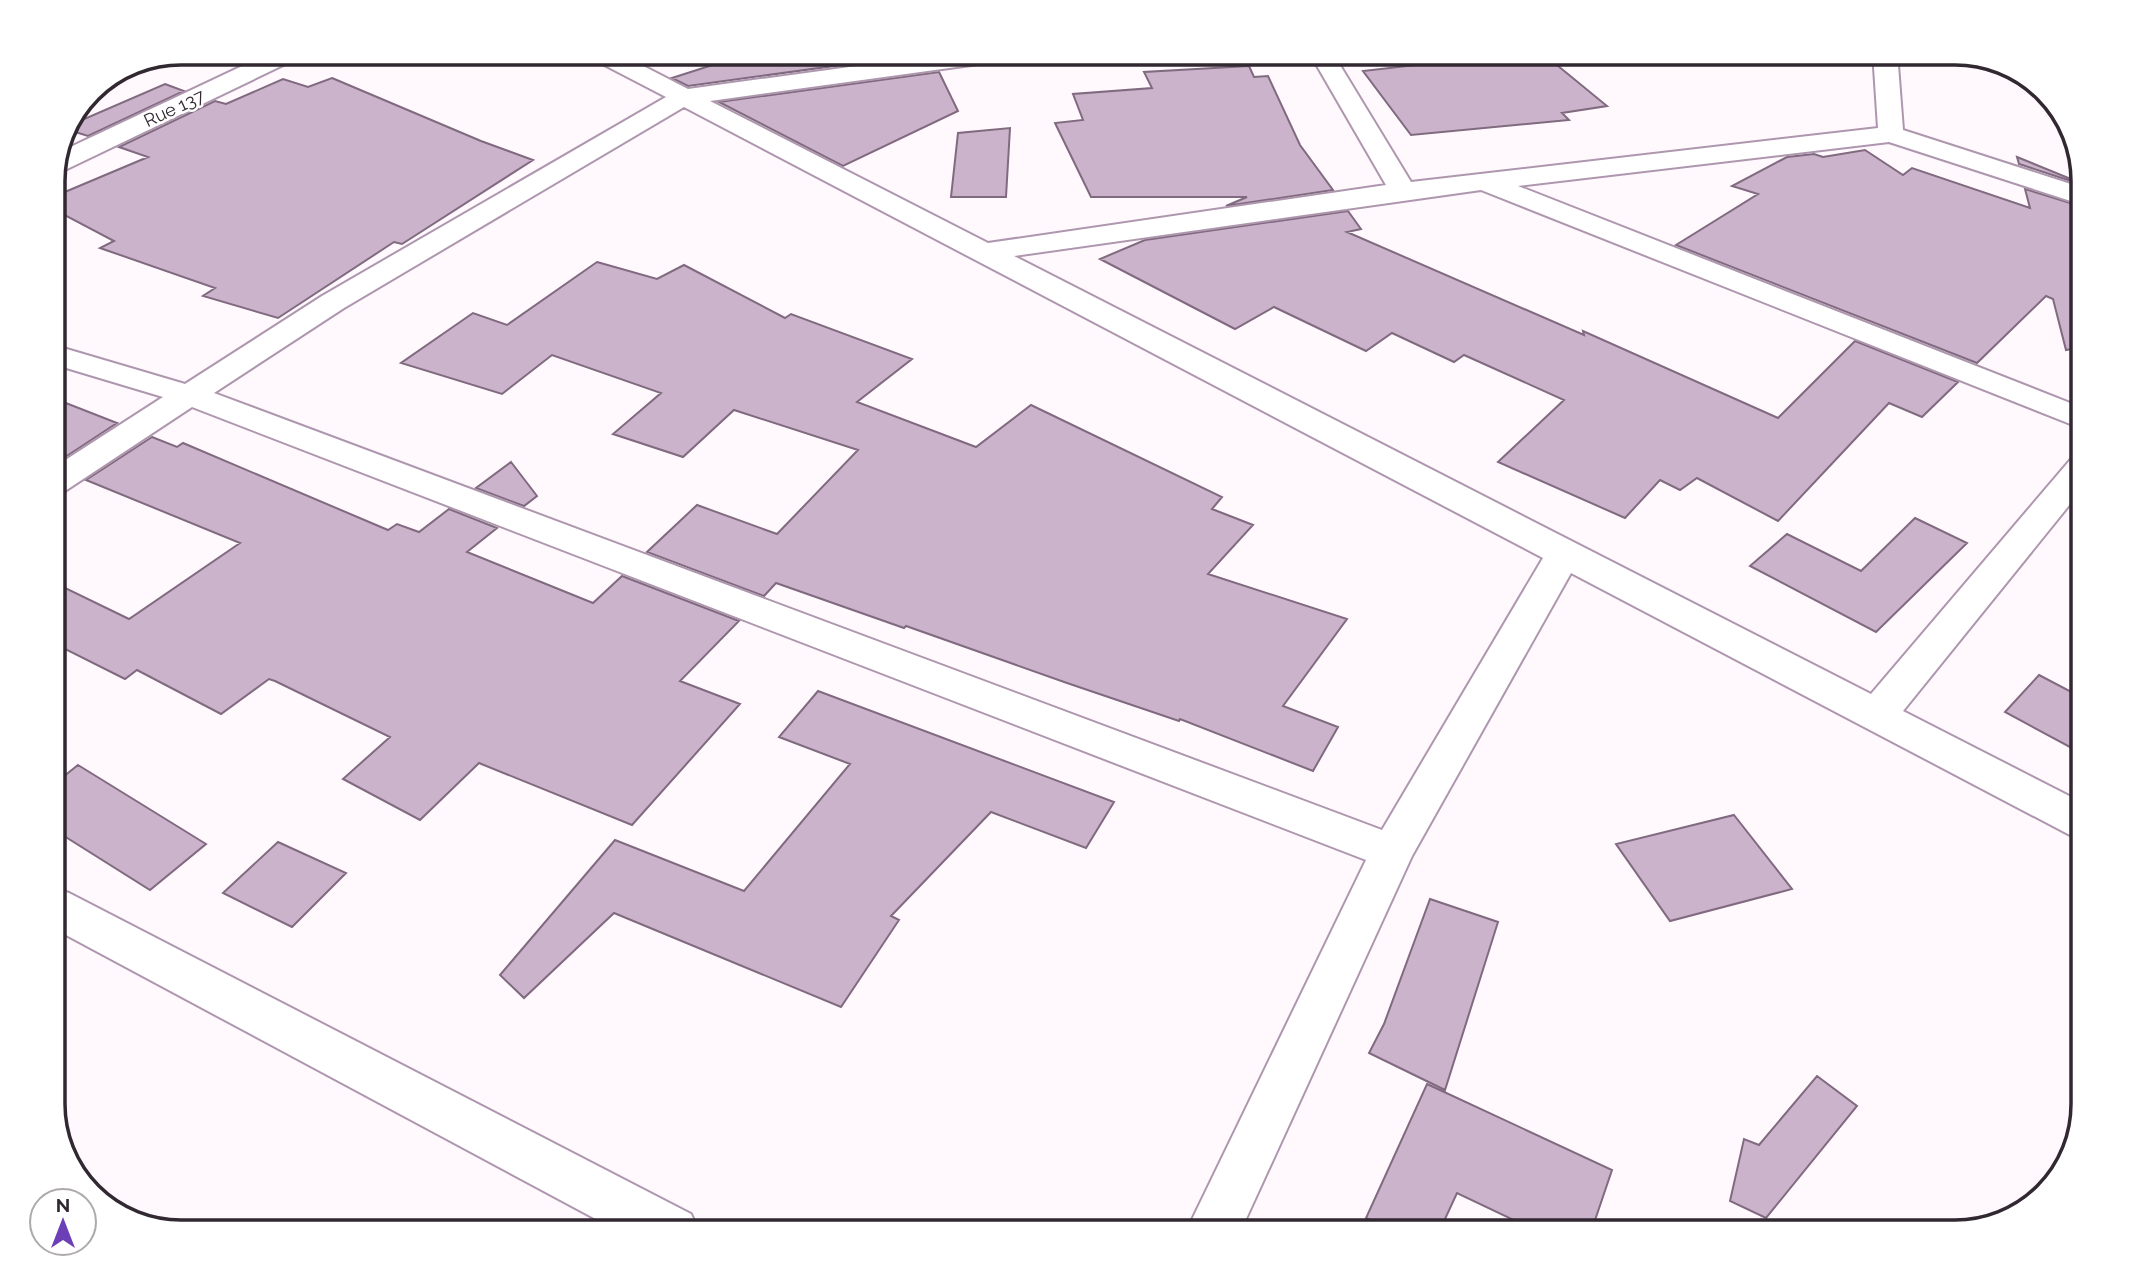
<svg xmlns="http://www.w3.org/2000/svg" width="2136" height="1285" font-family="Raleway,sans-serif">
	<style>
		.building { fill: #cbb3cb; stroke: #806a7f; stroke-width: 2 }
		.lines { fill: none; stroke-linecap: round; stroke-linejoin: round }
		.minor-casing { stroke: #ae97ae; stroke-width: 4 }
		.minor { fill: #fff; fill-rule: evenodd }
		.labels { text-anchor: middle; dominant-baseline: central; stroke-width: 5; stroke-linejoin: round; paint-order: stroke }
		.far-street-label { font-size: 18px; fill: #312831; stroke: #fff }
		.rim { fill: none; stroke: #312831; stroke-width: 3.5 }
	</style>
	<rect width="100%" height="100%" fill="#fff9fe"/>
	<path class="building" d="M801,52L929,53L688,86L672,78L731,59Z
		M1405,52H1541L1607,106L1562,113L1569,120L1411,135L1363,71L1416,65Z
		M1249,66L1254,77L1268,76L1300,145L1333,190L1226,206L1247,197H1091L1055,123L1083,120L1073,94L1152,88L1144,72Z
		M939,72L958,111L843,166L719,102Z
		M332,78L481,141L533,160L402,244L394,242L278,318L203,296L215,288L100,248L114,241L53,209V197L148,157L119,147L215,101L226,104L283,79L308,87Z
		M165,84L184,91L88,136L72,131L75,123Z
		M1010,128L1006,197H951L958,133Z
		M1865,150L1903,175L1912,168L2030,208L2025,189L2083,207V347L2066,350L2053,299L2046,296L1977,363L1676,245L1758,194L1732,186L1787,157L1814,154L1823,157Z
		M2017,157L2083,184V185L2019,164Z
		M1348,211L1361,229L1347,232L1584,335L1583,331L1778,418L1855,341L1958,382L1922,417L1889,403L1778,521L1697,478L1680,490L1660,480L1625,518L1498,462L1564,400L1464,355L1454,362L1392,333L1366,351L1274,307L1235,329L1100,259L1145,240Z
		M597,262L657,279L684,265L785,318L791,314L912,359L857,402L976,447L1031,405L1222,497L1212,509L1253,525L1208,574L1347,619L1283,706L1338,727L1313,771L1180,719L1179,721L1067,683L906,626L904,628L776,583L764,596L647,552L697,505L777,534L858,450L734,410L683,457L613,434L661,393L552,355L502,394L401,363L473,313L507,325Z
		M53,398L117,423L53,465Z
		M152,437L177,447L183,443L388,530L397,524L419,532L449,509L497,528L467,552L593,603L622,576L739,621L680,681L740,704L632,825L479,763L420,820L343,779L390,737L275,681L269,679L221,714L137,670L125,679L53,643V582L129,619L240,543L86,480Z
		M511,462L537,496L524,506L476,488Z
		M1915,518L1967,543L1876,632L1750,566L1787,534L1861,571Z
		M2039,675L2083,698V754L2005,712Z
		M818,691L1114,802L1086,848L991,812L891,916L899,920L841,1007L614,913L524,998L500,975L615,840L744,891L850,764L779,737Z
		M78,765L206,844L150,890L53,829V785Z
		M1734,815L1792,889L1670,921L1616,844Z
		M278,842L346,873L292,927L223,893Z
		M1430,899L1498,922L1445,1090L1369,1053L1384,1024Z
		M1817,1076L1857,1106L1766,1218L1730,1201L1744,1139L1759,1145Z
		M1427,1084L1612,1170L1591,1232H1539L1457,1193L1439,1232H1394L1366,1218Z"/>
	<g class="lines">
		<defs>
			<path id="minor" d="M272,52H303L300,57L65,170L53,171L62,151Z
				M586,52H616L688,89L959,52H1026L1023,57L1015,59L710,101L988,243L1386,185L1309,52H1332L1411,182L1878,128L1873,52H1897L1903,130L2083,188V205L1889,142L1518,186L2083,408V429L1481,190L1014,256L1871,694L2071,459L2083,456V488L1903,711L2083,803V839L2068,834L1571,573L1412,856L1240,1232H1186L1366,860L192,407L65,491L53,494V468L163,397L53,364V345L185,384L322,296L666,97L589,57ZM684,107L1543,558L1382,830L214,393L344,308Z
				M53,888L69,893L691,1214L699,1232H620L53,928Z"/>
		</defs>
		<use href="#minor" class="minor-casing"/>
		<use href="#minor" class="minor"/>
	</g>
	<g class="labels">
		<g class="far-street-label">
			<text transform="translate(174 108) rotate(-25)">Rue 137</text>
		</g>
	</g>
	<path d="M0 0H2136V1285H0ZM181 65H1955A116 116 0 0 1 2071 181V1104A116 116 0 0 1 1955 1220H181A116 116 0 0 1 65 1104V181A116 116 0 0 1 181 65Z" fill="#fff" fill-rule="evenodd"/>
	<path class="rim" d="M181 65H1955A116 116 0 0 1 2071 181V1104A116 116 0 0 1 1955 1220H181A116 116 0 0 1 65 1104V181A116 116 0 0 1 181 65Z"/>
	<g transform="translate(63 1222)"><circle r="33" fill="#ffffff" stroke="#ada9ad" stroke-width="2"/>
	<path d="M0-5L12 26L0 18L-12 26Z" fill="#6c3fb7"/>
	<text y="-10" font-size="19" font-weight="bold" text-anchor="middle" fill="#312831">N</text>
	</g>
</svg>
